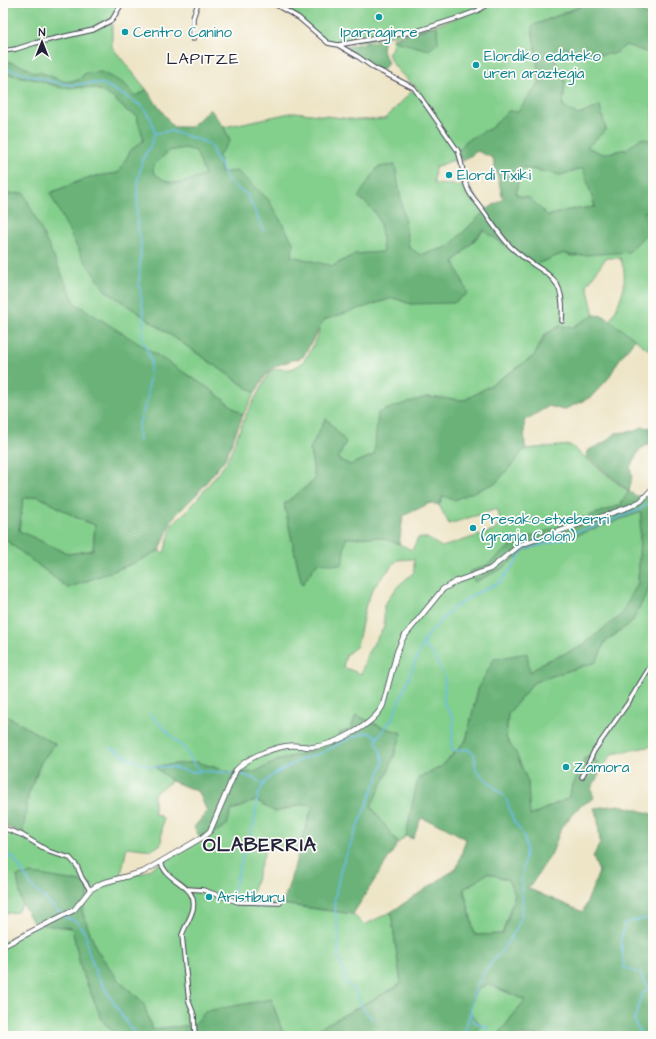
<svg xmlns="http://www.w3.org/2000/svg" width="656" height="1039" font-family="'Architects Daughter',sans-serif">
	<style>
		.green { fill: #83cf8c; stroke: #527864; fill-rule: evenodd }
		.forest { fill: #6ab278; stroke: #466a5a; fill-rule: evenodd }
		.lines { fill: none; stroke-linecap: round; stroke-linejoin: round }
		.stream { stroke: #6cbde7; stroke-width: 1.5 }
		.minor-casing { stroke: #413f50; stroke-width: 5.5 }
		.tertiary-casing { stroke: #413f50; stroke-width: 6 }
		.minor { stroke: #fff; stroke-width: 3.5 }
		.tertiary { stroke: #fff; stroke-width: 4.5 }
		.culture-dot { fill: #0f9aa8; stroke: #fdfcf7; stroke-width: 1.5 }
		.labels { text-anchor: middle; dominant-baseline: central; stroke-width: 3.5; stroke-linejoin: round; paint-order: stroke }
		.culture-label { font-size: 15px; fill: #0d838f; stroke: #fdfcf7; text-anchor: start }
		.neighbourhood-label { font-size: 16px; letter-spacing: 1px; fill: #22223b; stroke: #fdfcf7 }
		.district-label { font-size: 19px; font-weight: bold; letter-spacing: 1px; fill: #22223b; stroke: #fdfcf7 }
	</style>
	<rect width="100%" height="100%" fill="#fdfcf7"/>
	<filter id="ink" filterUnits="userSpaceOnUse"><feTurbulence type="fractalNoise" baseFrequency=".025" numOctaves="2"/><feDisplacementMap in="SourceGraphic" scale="8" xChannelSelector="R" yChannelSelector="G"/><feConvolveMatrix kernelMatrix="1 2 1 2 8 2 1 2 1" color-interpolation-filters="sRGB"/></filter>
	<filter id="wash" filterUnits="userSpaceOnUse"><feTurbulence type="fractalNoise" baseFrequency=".012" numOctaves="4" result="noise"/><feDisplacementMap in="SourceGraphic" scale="16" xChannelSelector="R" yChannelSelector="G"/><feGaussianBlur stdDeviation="0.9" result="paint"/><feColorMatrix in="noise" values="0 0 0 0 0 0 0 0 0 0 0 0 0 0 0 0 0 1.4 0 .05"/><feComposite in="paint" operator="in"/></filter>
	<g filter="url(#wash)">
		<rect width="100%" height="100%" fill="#eee5c7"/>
		<path class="green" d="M13,3H121L112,20V47L146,89L144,92L135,97L125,84L79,80L65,82L40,72L35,73L25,67L3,60V11Z
			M274,3H484V4C456,26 364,44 328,43L299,18Z
			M491,3H579L580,6L532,26L540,82L517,112L508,111L491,128L467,140L460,158L435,167L434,184L468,186L486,210L448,247L420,255L409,247L395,165L378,167L372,207L381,225L383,252L355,254L333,266L290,256L221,173L219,155L230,141L224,127L295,112L358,120L385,119L413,90L420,91C408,79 393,70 388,53L393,47L392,39Z
			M613,3H653V20L636,8L616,7Z
			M626,45L646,52L653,49V141L641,138L627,149L603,154L586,147L606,130L600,106L578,115L563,106L565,80L554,58L563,48L596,55L614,54Z
			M3,73L38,80L62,88L85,87L99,90L112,97L127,111L136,115L144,140L131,150L118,173L90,177L50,193L105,290L255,393L243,415L210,390L74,303L3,194Z
			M185,148L196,151L205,175C184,183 172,189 153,172L154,165L169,151Z
			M520,167L561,175L584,168L595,207L568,210L548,216L530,198L516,195Z
			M645,210L653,213V346L649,350L610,321C621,301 630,279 620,258H606L587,285L594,315L573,327L560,326L545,334L534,356L489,386L465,400L426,397L374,455L350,465L337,458L346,442L326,418L310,449L315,480L284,504L302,585L317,563L346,538L378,537L399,544L412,550L418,538H427L442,547L493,531L501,522L497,509L449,524L439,505L443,496L496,483L525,449L570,445L629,492L620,505L516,542L487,565L469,573L475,582L503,568L525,550L579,534L641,511L638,583L620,616L579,648L544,662L530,672L478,689L466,740L441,767L418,778L406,836L398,843L370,806L388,772L402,733L382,727L356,715L351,729L343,731L325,747L277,761L255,772L233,773L197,762L155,767L172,781L154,793V813L163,818L161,844L152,850L127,847L121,875L143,873L227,825L230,812L256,800L275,812L303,804L313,805L299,848L267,845L250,900L353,914L364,925L391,912L401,984L305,1036H284L271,999L194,1025L152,1029L143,1002L119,981L96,949L82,911L92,885L17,876L22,904L17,912L3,914V831L21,836L28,796L41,762L55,744L3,714V538L68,588L137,562L158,551L164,553L172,524L189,509L226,463L245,417L269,373C276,366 281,370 290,369C307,366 314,342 320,329L237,321L325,319L393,298L411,304L467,293L454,262L484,230L534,265L564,253L572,256ZM414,559V572L398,586L384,605V627L367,654L361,674L343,667L346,655L357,646L366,604L374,587L397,560Z
			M38,496L77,518L95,525L93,550L69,554L19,531L23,499Z
			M653,563V746L612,754L602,769L593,758L573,784L568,798L529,816L528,782L506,738L508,714L534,682L596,662L605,642L632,622L649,589Z
			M488,873L508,880L515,894L502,934L475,935L464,889Z
			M34,924L72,928L81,969L102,1020L117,1036H3V942Z
			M488,984L525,1000L497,1036H468L481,1026L469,1011L476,990Z"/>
		<path class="forest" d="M579,3H613L616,7L636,8L653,20V49L646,52L626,45L614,54L596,55L563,48L554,58L565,80L563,106L578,115L600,106L606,130L587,147L603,154L627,149L641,138L653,141V169L648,171L653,180V213L645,211L647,233L629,252L572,256L564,253L534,265L483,230L454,262L468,293L454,303L411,304L393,298L324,320L303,357C272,367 271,364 255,393L105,290L82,257L50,193L90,177L118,173L131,150L144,140L136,115L127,111L112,97L99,90L85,87L62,88L38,80L3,73V60L25,67L35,73L40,72L65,82L79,80L85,73L101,72L125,84L135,96L144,92L146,89L173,127H191L210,109L224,127L230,141L219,155L221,173L237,171L268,199L294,244L291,256L333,266L355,254L383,252C381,224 382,214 358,197L378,167L395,165L409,247L420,255L448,247L486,210L503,199L493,158L477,151L462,162L458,151L467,140L491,128L508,111L517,112L540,83L532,26L580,7ZM185,148L196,151L205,175C184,183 172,189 153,172L154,165L169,151ZM520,167L561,175L583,168L595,207L568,210L548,216L530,198L516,195Z
			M437,26L438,43L429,50L394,41L393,38Z
			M381,40L383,43L382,50L388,62L382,71L375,68L344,47Z
			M24,193L75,303L210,389L243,415L225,459L197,494L172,519L160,550L137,562L68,588L3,538V194ZM38,496L77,518L95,525L93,550L69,554L19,531L23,499Z
			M594,315L604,316L635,339L619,360L608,379L591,397L563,410L549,406L524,421L525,449L496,483L454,500L443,496L439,505L430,503L403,516L399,544L378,537L346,538L342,565L317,563L302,585L284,504L315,480L310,449L326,418L346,442L338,459L350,465L374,455L378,413L393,407L426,397L465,400L490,386L534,356L545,335L560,326L573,327Z
			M642,427L653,428V441L639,450L630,467L632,476L629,492L637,496L653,498V563L649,589L632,622L605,642L596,662L534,682L508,714L506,738L516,753L528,782L530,816L568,798L585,757L593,758L602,769L591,789L594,798L579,807L561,828L552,853L531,885L527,888L583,912L599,872L593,857L600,843L598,820L594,808L619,805L653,814V1036H497L525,1000L488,984L476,990L469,1011L482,1026L468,1036H305L401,984L391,912L457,868L466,839L443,826L421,818L413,839L406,836L418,778L441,767L466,741L478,689L494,659L527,653L530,672L544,662L579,648L620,616L638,583L641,512L579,534L525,550L503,568L475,582L469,572L487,565L516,542L620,505L629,491L586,456L589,450L605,442L616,433L635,431ZM488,873L508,880L515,894L503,934L475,935L464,889Z
			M3,714L55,744L41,762L28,796L23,833L3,826Z
			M356,715L382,727L402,733L388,772L371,806L398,843L353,914L283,904L313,805L303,804L275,812L256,800L231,811L227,825L201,840L194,827L207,812L199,792L172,781L155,766L197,762L233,773L255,772L277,761L325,747L343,731L351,729Z
			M29,874L41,875L92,884L82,911L96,949L119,981L143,1002L152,1029L194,1025L206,1011L271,999L284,1036H117L102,1020L81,969L72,928L34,924L22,904L17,876Z"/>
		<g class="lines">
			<path class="stream" d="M3,68L54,82L72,85L91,83L104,84L142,106L151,119L155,133L150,147L142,160L138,179L137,220L141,244L139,282L144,317L142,338L151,361L147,401L138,426L139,442
				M155,133L171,131L197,139L211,145L216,160L221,165L228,181L248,196L264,231
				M424,641L426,648L433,654L445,678L444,703L453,718L452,750L454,751L467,749L474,753L476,770L506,798L513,820L521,831
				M150,714L187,752L195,766L201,771
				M112,748L131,759L149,766L170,767L193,772L202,771L232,773
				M238,773L255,779L264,785
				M3,854L13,857L32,887L62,914
				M232,896L244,851L254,824L258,794L265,782L273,775L302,759L322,753L350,738L368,732L377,737
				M64,916L77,922L86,935L88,950L97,976L128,1025L138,1036
				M471,1014L475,1022L488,1028L489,1036
				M372,1019L364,1010L355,991L346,982L343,968L338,957L339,936L334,902L341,868L383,764C384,753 377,749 376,740L392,719L425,638L452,609L475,594L500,582L517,561L520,553L526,549L571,537L577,531L589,529L639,510L653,500
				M462,1036C472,1019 469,999 479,981C492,958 517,939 522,912C524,900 520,887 522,875C524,861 529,848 523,834
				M643,1036L637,1027L634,1019C642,1007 634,1000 648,988C642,971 638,973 624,968L621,941L624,923L653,917"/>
		</g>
	</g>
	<g filter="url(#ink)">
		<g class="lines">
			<defs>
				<path id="minor" d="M273,3L299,18L328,43L338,45L357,56L374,68L414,88L458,151C464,167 462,185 474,199C487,214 497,233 511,247C542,277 566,269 562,321
					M193,39V18L198,3
					M338,45L417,31L458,18L477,11L489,3
					M3,51L16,49L35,43L93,30L112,20L122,3
					M582,777L594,751L628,703L653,662
					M3,828L22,835L50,852L70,858L77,866L82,878L90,890
					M160,862C162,865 164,870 167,873C177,884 197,889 193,909C191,918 185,926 182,935L189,1002L194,1015L195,1036
					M188,889L203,890L238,902L280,903L281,900"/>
				<path id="tertiary" d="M3,946L74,910L90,890L102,883L143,872L203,837L210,831L236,770C247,758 269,749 286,746C295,744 304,747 313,747C335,745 374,725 383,705L397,652L403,638L443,589L457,581L490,569L520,545L629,507L641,501L653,488"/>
			</defs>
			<use href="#minor" class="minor-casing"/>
			<use href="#tertiary" class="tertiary-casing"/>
			<use href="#minor" class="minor"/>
			<use href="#tertiary" class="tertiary"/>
		</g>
	</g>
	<g class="culture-dot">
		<circle cx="379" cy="17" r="4"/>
		<circle cx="125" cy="32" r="4"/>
		<circle cx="476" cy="65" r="4"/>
		<circle cx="449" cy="175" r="4"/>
		<circle cx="473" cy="528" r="4"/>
		<circle cx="566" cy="767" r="4"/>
		<circle cx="209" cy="897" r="4"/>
	</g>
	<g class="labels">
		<g class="culture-label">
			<text x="133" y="32">Centro Canino</text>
			<text x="379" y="32" text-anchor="middle">Iparragirre</text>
			<text x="484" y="56">Elordiko edateko<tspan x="484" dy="17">uren araztegia</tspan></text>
			<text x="457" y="175">Elordi Txiki</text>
			<text x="481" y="519">Presako-etxeberri<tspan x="481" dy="17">(granja Colon)</tspan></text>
			<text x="574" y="767">Zamora</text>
			<text x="217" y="897">Aristiburu</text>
		</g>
		<g class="neighbourhood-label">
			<text x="203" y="59">LAPITZE</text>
		</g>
		<g class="district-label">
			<text x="260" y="845">OLABERRIA</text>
		</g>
	</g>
	<rect width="656" height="1039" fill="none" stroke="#fdfcf7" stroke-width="16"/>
	<g transform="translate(42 42)" stroke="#fdfcf7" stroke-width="3" paint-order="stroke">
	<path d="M0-3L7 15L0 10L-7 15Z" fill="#22223b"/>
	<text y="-6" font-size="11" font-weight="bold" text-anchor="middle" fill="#22223b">N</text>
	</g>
</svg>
